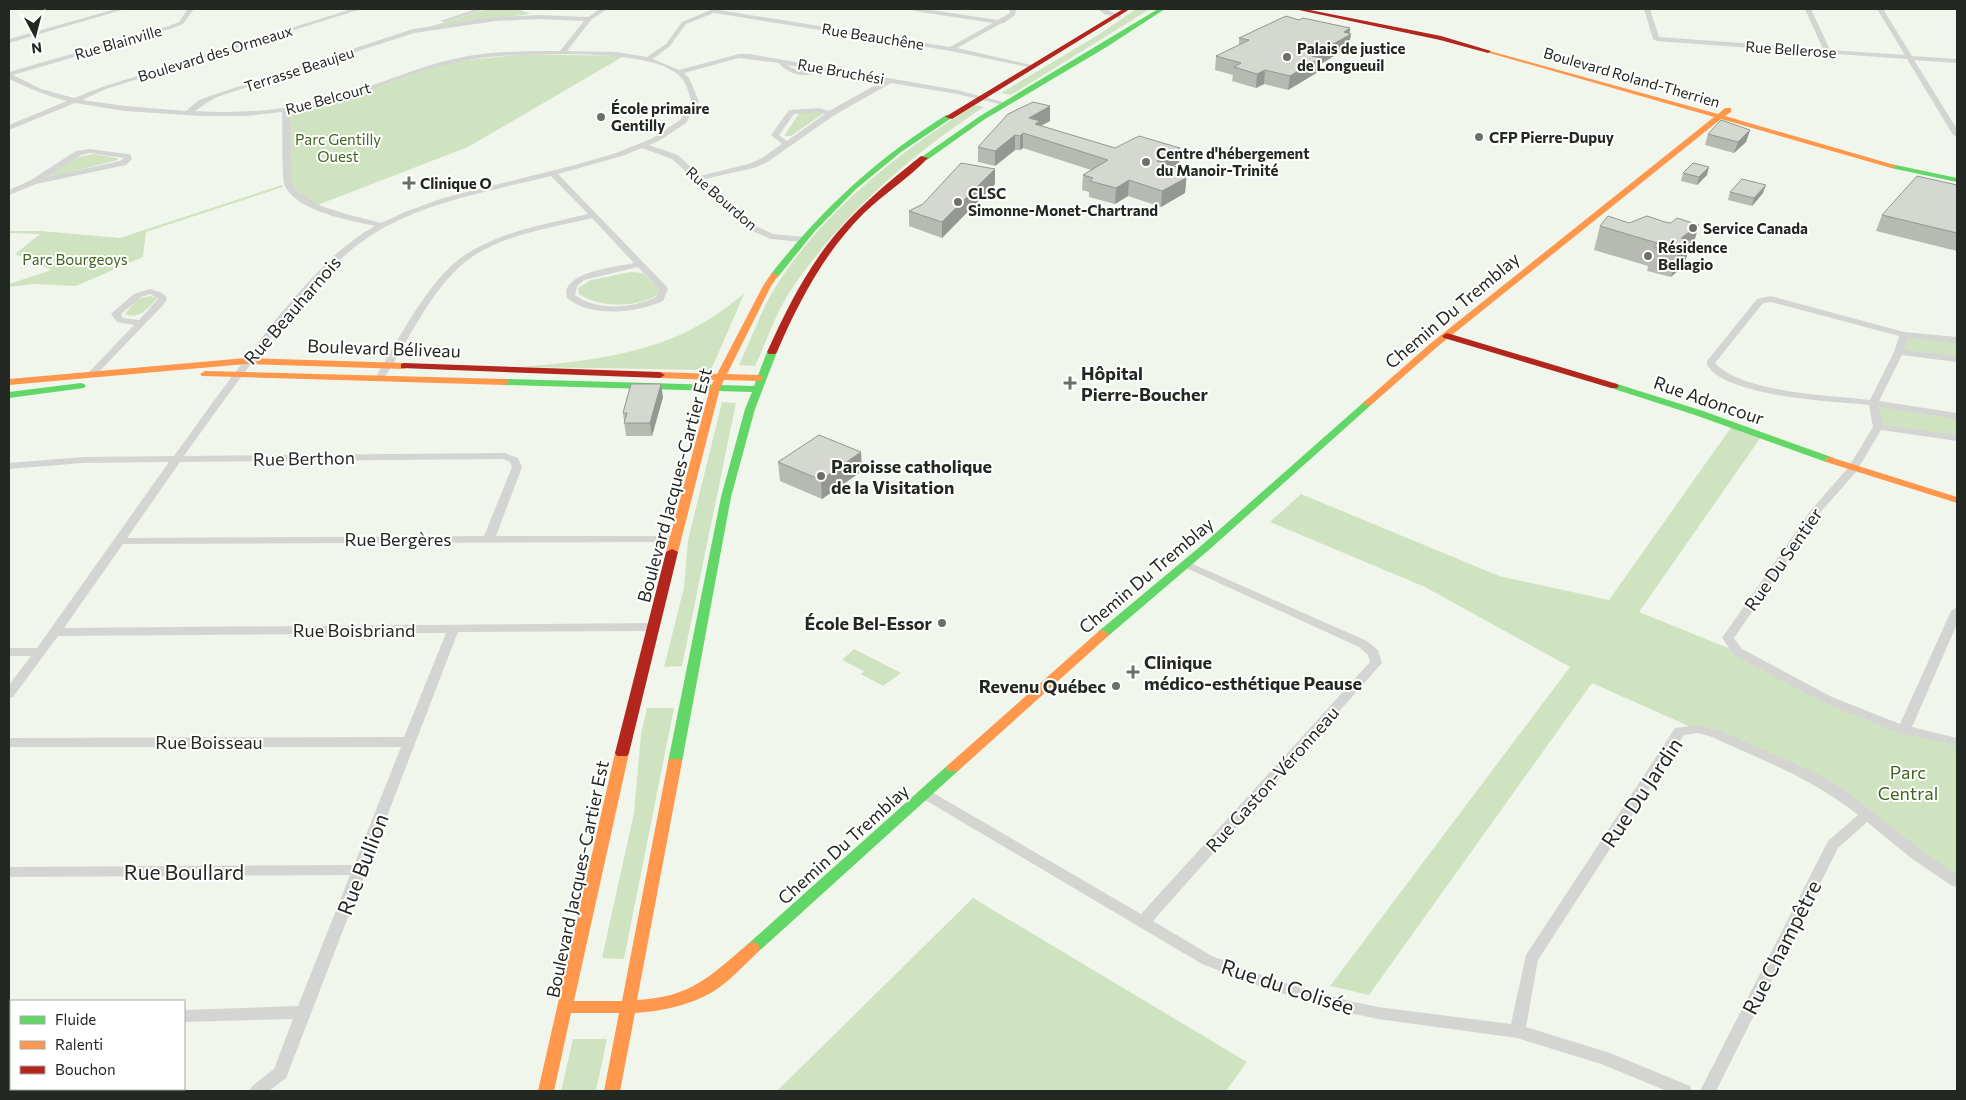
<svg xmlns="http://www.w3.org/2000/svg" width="1966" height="1100" font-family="Commissioner,sans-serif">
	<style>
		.green { fill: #d0e3c1 }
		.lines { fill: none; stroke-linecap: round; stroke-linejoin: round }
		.street { fill: #d4d5d3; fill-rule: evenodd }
		.fast { fill: #63d668; fill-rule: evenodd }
		.slow { fill: #ff974d; fill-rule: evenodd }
		.jam { fill: #b3261e; fill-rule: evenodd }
		.wall { fill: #b6bab3 }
		.shaded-wall { fill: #949792 }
		.building { fill: #d4d8d0; stroke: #949792 }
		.poi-dot { fill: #6c7069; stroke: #fff; stroke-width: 2 }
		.labels { text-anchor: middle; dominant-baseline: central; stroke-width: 4; stroke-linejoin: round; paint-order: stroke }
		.far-street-label { font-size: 15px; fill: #242822; stroke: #fff }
		.far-poi-label { font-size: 15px; font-weight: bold; fill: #242822; stroke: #fff; text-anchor: start }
		.far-park-label { font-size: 15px; fill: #41631e; stroke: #fff }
		.street-label { font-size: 18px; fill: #242822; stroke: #fff }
		.poi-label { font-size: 18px; font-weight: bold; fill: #242822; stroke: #fff; text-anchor: start }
		.park-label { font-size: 18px; fill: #41631e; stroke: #fff }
		.near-street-label { font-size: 21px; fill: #242822; stroke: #fff }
	</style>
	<rect width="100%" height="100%" fill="#f1f6ec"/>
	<path class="green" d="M487,9H518L530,14L429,27Z
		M1136,9H1150L1011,95L1001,93L1098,35Z
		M525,54L624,56L468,147L315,206L296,193L291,185L288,111L336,100L450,62Z
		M975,105L984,107C909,156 841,216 791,290C776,312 767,341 755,366L739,365C751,340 761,310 776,286C825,209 899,152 975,105Z
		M814,111L824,113L791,136H784L800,112Z
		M94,154L117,158L118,160L50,177L48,176L78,157Z
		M282,185L283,187L146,232L143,257L76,286L33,284L9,287V284L51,270L15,254L40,234L9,233V231H41L120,238Z
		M631,272L643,273L659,289L656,296C633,308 600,308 579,294L578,288L591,280Z
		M744,294L711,370L521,367C577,362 639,356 690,330C710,320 727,307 744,294Z
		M150,296L156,298V300C147,309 138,320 125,314L137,299Z
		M1907,337L1957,341V357L1903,351Z
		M722,402L736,403L682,666L664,667L684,587L688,540Z
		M1877,405L1957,417V436L1882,425Z
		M1732,426L1761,437L1639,612L1738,652L1828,700L1904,730L1957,742V882L1916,854L1841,794L1592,683L1369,995L1330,986L1570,667L1425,587L1270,522L1301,494L1499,576L1609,600Z
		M854,649L901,673L883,686L861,674L864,671L842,660Z
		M647,708H674L624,959L602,958L634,813L641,734Z
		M973,898L1247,1062L1226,1091H777Z
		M573,1039H607L596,1091H561Z"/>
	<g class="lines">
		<path class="street" d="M116,9H125L9,43V39Z
			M188,9H194L183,24L173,28L13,75L41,89L74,98L102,87L352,9H361L106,89L82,100L125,106L186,111L199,100L213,95L413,29L496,17L539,15L588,17L600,9H607L591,20L567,51L617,52L647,57L666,44L682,22L713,9L950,47L993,23L914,11L911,9H925L998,20L1010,13V9H1016L1015,15L1004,23L1000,24L957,48L1036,66L1033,68L951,51L714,13L686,24L670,46L653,59L679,70L739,54H749L957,90L1007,103L1003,105L957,94L891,83L833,116L766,163L754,168L704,179L758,227L773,234L805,237L806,239L802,242L771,239L752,231L672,159L642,148L622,156L558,174L667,287L668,289L663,301C637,313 591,318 567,298C559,272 617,267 634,263L592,218C551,228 504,234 469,259C431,287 409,341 383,380H377L375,378C398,341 429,278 465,255C501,231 547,224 588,214L551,176C495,190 437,199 385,227C342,250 312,288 282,325C247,367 216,411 184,456L505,453L518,458L522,467L496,536H676L682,539L676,542L123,544L64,628L653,623L659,627L653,631L458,632L288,1073L286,1078L269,1091H250L252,1086L274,1069L293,1019L184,1022V1010L298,1006L350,875L9,877V867L354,865L401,747H9V738L404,737L446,633L58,636L13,697L9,698V685L31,656H9V648H37L169,462L83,463L9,469V463L83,457L174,456C206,411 239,366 274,322C304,286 334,249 375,226C349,220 298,212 285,186C281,179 283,124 282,112L246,116H201L125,111L75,103L9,130V125L67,101C47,96 28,88 9,79V72L169,26L179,22ZM539,19L584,21L560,51C526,51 492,51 458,58C415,67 376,86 334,98C289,110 242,114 195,111L205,104L217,97L414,33L496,21ZM517,55C553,54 662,49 683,80C687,85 689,94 691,101L680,120L653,138L616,153L575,165L443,198L405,212L381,223L346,214L321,206L299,193L292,185L290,112C341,103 388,81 437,67C463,60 490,56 517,55ZM739,58L779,63C787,74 806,79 817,72C808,67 797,73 787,65L883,81L829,111L819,108L789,110L771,135L782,144L760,159L748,164L700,176L678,155L649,145L659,141L686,123L699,101L689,78L684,73ZM818,112L825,114L787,141L779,135L794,114ZM638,267L659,289L656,297C633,308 597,312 575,295L577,286L584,280ZM503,459L510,462L512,467L484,536L127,538L180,462Z
			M476,9H485L445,22L440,21Z
			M1098,9H1105L1122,16L1119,18L1104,14Z
			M1644,9H1650L1659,37L1823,49L1805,9H1811L1830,50L1905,55L1877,9H1883L1912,56L1957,59V63L1914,60L1957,129V137L1953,135L1907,59L1656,41L1653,39Z
			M90,149L127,154H130L132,159L126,165L36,184L9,195V190L31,180L76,151ZM90,153L124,158L120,161L47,177L81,155Z
			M150,289C157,291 163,292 167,298L164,304L95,376H89L87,374L89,372L134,325L117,322L111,314L113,312L134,294ZM150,294L158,299L139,320L123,318L121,314L141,297Z
			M1771,296L1904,332L1957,337V343L1908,338L1904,350L1957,356V362L1902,355L1879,401L1957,413V419L1879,407L1883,425L1957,435V441L1881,430L1856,472L1819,514L1734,638L1742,649L1832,697L1900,724L1951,611L1957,607V624L1912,727L1957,738V746L1899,733L1824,703L1734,655L1722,638L1811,510L1848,468L1873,427L1869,405C1825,401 1756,398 1718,376C1713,373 1710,369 1707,365V361L1757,299ZM1771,302L1899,336L1894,352L1870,400C1829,395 1743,393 1715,363L1763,303Z
			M1186,561L1367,641L1378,650L1382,663L1153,921L1212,956L1272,979L1345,1000L1378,1007L1511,1024L1526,955L1675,728L1698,725L1721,731L1818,774L1846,791L1921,850L1957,875V887L1952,886L1911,858L1867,822L1838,848L1716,1091H1700L1828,841L1858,815C1813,779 1764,761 1712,737L1698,733L1684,735L1538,960L1526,1027L1610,1053L1690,1086L1692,1091H1667L1601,1064L1517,1038L1378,1019L1345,1012L1264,988L1202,964L920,797L918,794L920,791L925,789L930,791L1141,914L1370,662L1368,655L1359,647L1182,566L1180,564L1182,562Z
			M11,1015V1028L9,1029V1016Z"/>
		<path class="fast" d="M1158,9H1165L1105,48L985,119L927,160L920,158L980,116Z
			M946,115L953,117L901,152L856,189L815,231L777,278H771V274C823,208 875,160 946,115Z
			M1891,164L1957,178V182L1891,168Z
			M772,349L777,352L755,409L731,497L682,762L680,765H670L668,762L721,497L745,409L752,392L505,385L500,382L505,379L754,386L767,352Z
			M81,383L84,384L86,386L84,388L9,398V392Z
			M1614,383L1703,411L1834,458L1835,460L1834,462H1826L1695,415L1611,388L1609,386L1611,384Z
			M1368,400L1373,403L1371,405L1210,549L1107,637H1099L1097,634L1099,631L1202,545L1365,401Z
			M953,763L958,765L960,768L958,771L758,952L753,954L748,952L746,948L748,944L948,765Z"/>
		<path class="slow" d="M1486,50L1718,114L1725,108H1731V112L1725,116L1898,166L1891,168L1721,119L1437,347L1371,405H1365L1363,403L1365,401L1431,343L1714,117L1486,52Z
			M774,273L778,276L771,286L727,374L759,375L764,378L759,381L724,380L720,388L678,552L672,555L668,554L666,552L710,388L714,380L660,378L655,375L660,372L717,374L763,286L771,274Z
			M246,358L404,363L409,366L404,369L246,364L9,385V379Z
			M205,371L505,379L510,382L505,385L202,376L200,374Z
			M1830,457L1957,497V503L1826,462L1825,460L1826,458Z
			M1103,630L1109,634L1107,637L958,771H948L946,768L948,765L1099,631Z
			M622,748L627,750L629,753L574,1001H622L668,762L670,759H680L682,762L637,1000C691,997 709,977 748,944L753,942L758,944L760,948L758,952C745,964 732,979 717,989C693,1005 663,1011 635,1013L620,1091H604L619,1013H571L554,1091H538L615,753L617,750Z"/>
		<path class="jam" d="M1123,9H1130L952,119L945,117Z
			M1294,9H1305L1441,36L1491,51L1488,53L1440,40Z
			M921,156L928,158C910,177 884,194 864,213C824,253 799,301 777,352L775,354H769L767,352C784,315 802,278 827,245C853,211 887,183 921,156Z
			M1447,333L1617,384L1619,386L1617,388H1611L1444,338L1442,336Z
			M404,363L660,372L665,375L660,378L401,368V364Z
			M672,549L678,552L629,753L627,756H617L615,753L666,552Z"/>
	</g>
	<path class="wall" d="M1350,28L1349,47L1319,65L1318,72L1288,90L1264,84L1256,88L1232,81L1233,75L1215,70L1216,56L1239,45V38Z
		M1050,106V121L1041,126L1115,148H1180L1179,163L1173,166L1187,170L1185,193L1161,207L1128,196L1115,204L1089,197V192L1082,190L1083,175L1091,170L1023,148L1020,150H1015L995,166L978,162V147Z
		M1750,130L1746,142L1734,153L1705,145L1708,134Z
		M995,169V184L942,238L909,226V211Z
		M1683,173L1707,175L1697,185L1681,181Z
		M1957,185V251L1876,231L1882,215Z
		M1730,192L1763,193L1752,206L1728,200Z
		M1629,223L1692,249L1688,252L1684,265L1671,277L1647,271L1648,266L1594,250L1600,226Z
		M663,397L652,436H626L623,413Z
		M778,462L862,471L822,499L780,481Z"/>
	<path class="shaded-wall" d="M1350,28L1349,35L1351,34L1349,47L1319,65L1318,72L1288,90L1290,76L1312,56L1344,32Z
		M1265,70L1264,84L1256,88L1257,74Z
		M1050,106V121L1040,126L1035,137L1029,118Z
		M1750,130L1746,142L1734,153L1738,142Z
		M1023,133V148L1020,150V136Z
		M1015,135V150L995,166V151Z
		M1180,148L1179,163L1156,177L1157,161Z
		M1709,167L1707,175L1697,185L1699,177Z
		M995,169V184L942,238V222Z
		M1187,170L1185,193L1161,207L1162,191L1179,176Z
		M1129,180L1128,196L1115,204L1116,188Z
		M1766,185L1763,193L1752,206L1754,198Z
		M1699,225L1692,249L1688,252L1684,265L1671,277L1678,253L1681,238Z
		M661,384L663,397L652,436L650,423Z
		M861,452L862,471L822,499L821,480Z"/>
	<path class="building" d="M1286,16L1299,20L1303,18L1350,28L1344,32L1351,34L1312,56L1320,58L1290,76L1265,70L1257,74L1234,67L1241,63L1216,56L1249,40L1239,38Z
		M1033,102L1050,106L1029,118L1040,121L1035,124L1115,148L1139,136L1180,148L1157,161L1187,170L1179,176L1186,178L1162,191L1129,180L1116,188L1090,181L1093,178L1083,175L1108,160L1023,133L1020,136L1015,135L995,151L978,147L1008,114Z
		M1721,120L1750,130L1738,142L1708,134Z
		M961,163L995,169L942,222L909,211L923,204Z
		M1693,163L1709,167L1699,177L1683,173Z
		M1917,176L1957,185V233L1882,215Z
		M1742,179L1766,185L1754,198L1730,192Z
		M1608,216L1629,223L1647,216L1665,222L1671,223L1677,218L1699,225L1681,238L1691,241L1678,253L1654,247L1657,243L1600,226Z
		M631,384H661L650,423H624L627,413H623Z
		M819,435L861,452L821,480L778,462Z"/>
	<g class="poi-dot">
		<circle cx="1287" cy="57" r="5"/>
		<circle cx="601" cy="117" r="5"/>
		<circle cx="1479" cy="137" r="5"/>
		<circle cx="1146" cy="162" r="5"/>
		<path d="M406.5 175.5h5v5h5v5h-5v5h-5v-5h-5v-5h5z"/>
		<circle cx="958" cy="202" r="5"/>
		<circle cx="1693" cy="228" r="5"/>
		<circle cx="1648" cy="256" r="5"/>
		<path d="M1067.5 375.5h5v5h5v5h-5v5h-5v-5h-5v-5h5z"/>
		<circle cx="821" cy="476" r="5"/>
		<circle cx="942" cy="623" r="5"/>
		<path d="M1130.5 664.5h5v5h5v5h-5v5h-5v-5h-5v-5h5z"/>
		<circle cx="1116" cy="686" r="5"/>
	</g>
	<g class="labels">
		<g class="far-street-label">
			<text transform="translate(873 36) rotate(9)">Rue Beauchêne</text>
			<text transform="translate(118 42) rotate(-16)">Rue Blainville</text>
			<text transform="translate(1791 49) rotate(4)">Rue Bellerose</text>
			<text transform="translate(215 53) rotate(-17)">Boulevard des Ormeaux</text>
			<text transform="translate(299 69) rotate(-18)">Terrasse Beaujeu</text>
			<text transform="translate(841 71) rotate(10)">Rue Bruchési</text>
			<text transform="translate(1632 77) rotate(16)">Boulevard Roland-Therrien</text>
			<text transform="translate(328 98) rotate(-15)">Rue Belcourt</text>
			<text transform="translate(722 198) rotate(41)">Rue Bourdon</text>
		</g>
		<g class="far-poi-label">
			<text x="1297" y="48">Palais de justice<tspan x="1297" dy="17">de Longueuil</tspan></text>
			<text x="611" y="108">École primaire<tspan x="611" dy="17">Gentilly</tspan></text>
			<text x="1489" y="137">CFP Pierre-Dupuy</text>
			<text x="1156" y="153">Centre d'hébergement<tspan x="1156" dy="17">du Manoir-Trinité</tspan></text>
			<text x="420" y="183">Clinique O</text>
			<text x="968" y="193">CLSC<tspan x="968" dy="17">Simonne-Monet-Chartrand</tspan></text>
			<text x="1703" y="228">Service Canada</text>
			<text x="1658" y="247">Résidence<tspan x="1658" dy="17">Bellagio</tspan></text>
		</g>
		<g class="far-park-label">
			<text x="338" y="139">Parc Gentilly<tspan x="338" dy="17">Ouest</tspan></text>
			<text x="75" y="259">Parc Bourgeoys</text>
		</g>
		<g class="street-label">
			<text transform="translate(292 310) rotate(-49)">Rue Beauharnois</text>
			<text transform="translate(1452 310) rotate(-40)">Chemin Du Tremblay</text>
			<text transform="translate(384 348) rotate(2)">Boulevard Béliveau</text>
			<text transform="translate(1709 400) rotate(19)">Rue Adoncour</text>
			<text transform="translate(304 458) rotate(-1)">Rue Berthon</text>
			<text transform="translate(674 485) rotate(-75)">Boulevard Jacques-Cartier Est</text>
			<text x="398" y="539">Rue Bergères</text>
			<text transform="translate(1783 559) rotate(-55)">Rue Du Sentier</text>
			<text transform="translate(1146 575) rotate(-40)">Chemin Du Tremblay</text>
			<text x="354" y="630">Rue Boisbriand</text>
			<text x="209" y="742">Rue Boisseau</text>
			<text transform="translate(1272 779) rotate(-48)">Rue Gaston-Véronneau</text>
			<text transform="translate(843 844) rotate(-42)">Chemin Du Tremblay</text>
			<text transform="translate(577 879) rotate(-78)">Boulevard Jacques-Cartier Est</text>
		</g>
		<g class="poi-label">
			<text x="1081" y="373">Hôpital<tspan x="1081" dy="21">Pierre-Boucher</tspan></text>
			<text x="831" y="466">Paroisse catholique<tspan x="831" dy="21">de la Visitation</tspan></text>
			<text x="932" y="623" text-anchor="end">École Bel-Essor</text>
			<text x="1144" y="662">Clinique<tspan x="1144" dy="21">médico-esthétique Peause</tspan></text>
			<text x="1106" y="686" text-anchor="end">Revenu Québec</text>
		</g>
		<g class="park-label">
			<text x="1908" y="772">Parc<tspan x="1908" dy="21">Central</tspan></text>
		</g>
		<g class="near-street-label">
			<text transform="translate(1641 792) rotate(-56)">Rue Du Jardin</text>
			<text transform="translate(362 864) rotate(-69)">Rue Bullion</text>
			<text x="184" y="871">Rue Boullard</text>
			<text transform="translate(1781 947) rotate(-63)">Rue Champêtre</text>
			<text transform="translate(1288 986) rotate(18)">Rue du Colisée</text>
		</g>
	</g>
	<rect width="1966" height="1100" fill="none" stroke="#242822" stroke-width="20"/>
	<rect x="10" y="1000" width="175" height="90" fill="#ffffff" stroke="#a7a9a7"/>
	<rect x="20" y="1016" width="25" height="8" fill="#63d668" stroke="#a7a9a7"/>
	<text x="55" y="1025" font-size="15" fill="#242822">Fluide</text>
	<rect x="20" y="1041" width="25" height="8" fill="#ff974d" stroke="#a7a9a7"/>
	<text x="55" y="1050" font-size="15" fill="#242822">Ralenti</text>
	<rect x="20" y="1066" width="25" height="8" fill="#b3261e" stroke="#a7a9a7"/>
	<text x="55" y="1075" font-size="15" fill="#242822">Bouchon</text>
	<g transform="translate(35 35) rotate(173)" stroke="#ffffff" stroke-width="4" paint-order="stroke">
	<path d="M0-4L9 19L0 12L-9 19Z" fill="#242822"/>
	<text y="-8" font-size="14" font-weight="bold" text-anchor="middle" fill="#242822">N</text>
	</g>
</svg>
